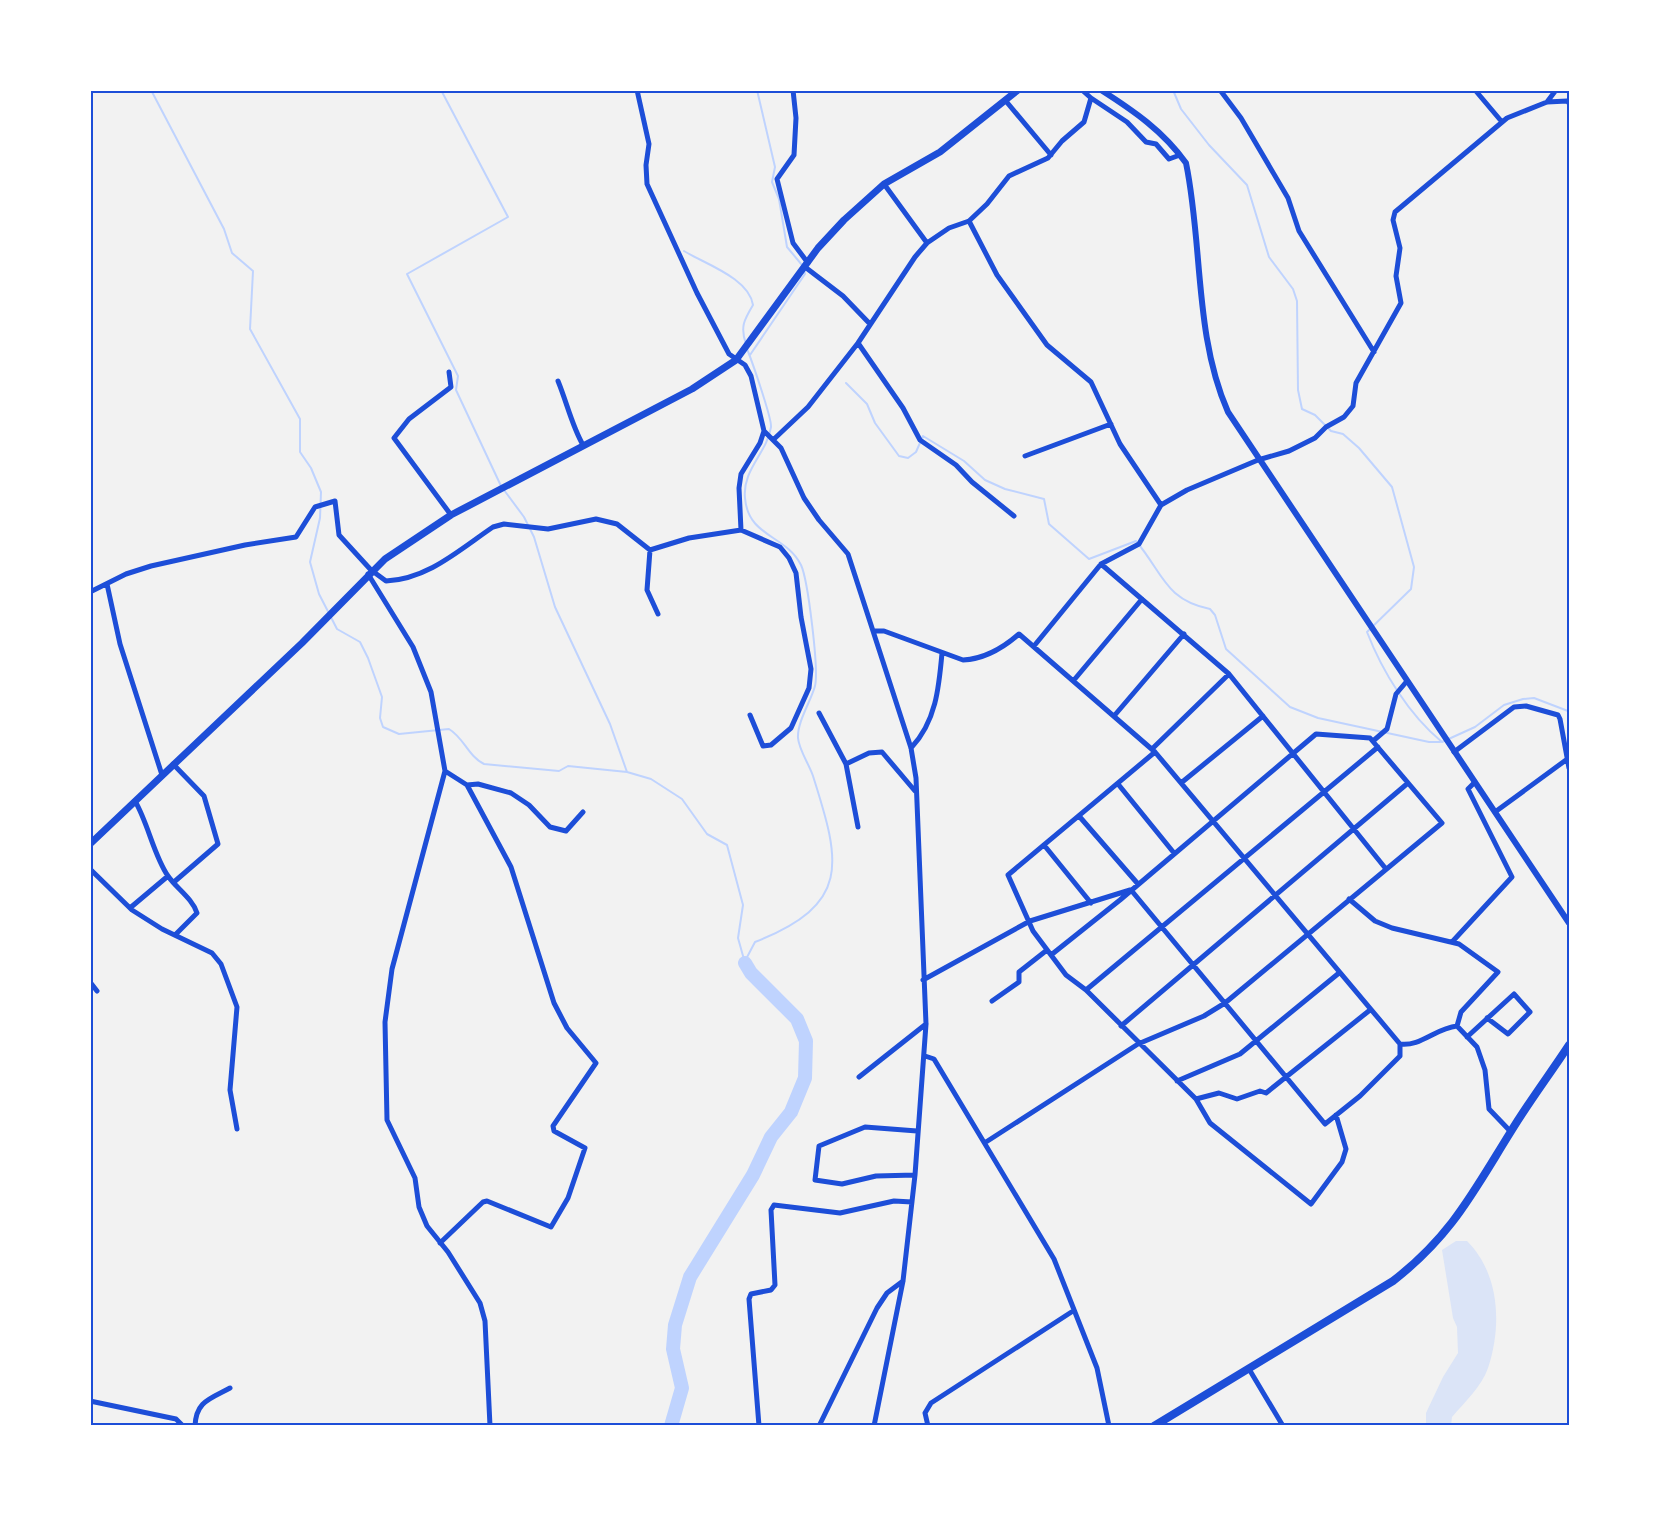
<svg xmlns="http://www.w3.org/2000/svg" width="1659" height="1516" font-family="'Fira Sans',sans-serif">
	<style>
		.green { fill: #dbe4f7 }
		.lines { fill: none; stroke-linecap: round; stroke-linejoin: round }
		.stream { stroke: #bfd3fe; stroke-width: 2 }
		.river { stroke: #bfd3fe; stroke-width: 14 }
		.minor { stroke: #1d4ed8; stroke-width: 5 }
		.tertiary { stroke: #1d4ed8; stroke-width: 6 }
		.secondary { stroke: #1d4ed8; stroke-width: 7 }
		.trunk { stroke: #1d4ed8; stroke-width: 8 }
		.neatline { fill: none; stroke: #1d4ed8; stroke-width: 2 }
	</style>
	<rect width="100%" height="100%" fill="#f2f2f2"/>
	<path class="green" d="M1456,1241H1467C1500,1274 1502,1326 1488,1368C1482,1386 1464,1403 1452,1417L1451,1426H1426V1413L1443,1377L1458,1353L1457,1327L1453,1318L1442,1250Z"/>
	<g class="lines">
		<path class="stream" d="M151,90L224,229L232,253L253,271L250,329L300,419V452L311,468L321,492L320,518L310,562L319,594L337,629L360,642L368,658L382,697L380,718L383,727L399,734L449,729C464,738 468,756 484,764L559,771L568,766L627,772
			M441,90L508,217L407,274L458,376L456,390L501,486
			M757,90L775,167L772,182L779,199L787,247L802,265
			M1173,90L1181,109L1209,145L1247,185L1269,257L1293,289L1297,301L1298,390L1302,409L1315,415L1331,431L1343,434L1359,448L1392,487L1414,567L1411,589L1367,632C1382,671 1409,715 1442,742L1475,727L1504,705L1523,699L1534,698L1568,711L1569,718
			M684,251C705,264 749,278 753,305C744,320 740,327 746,344
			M750,355L805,274L804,270
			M846,383L867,404L875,423L899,456L908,458L916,452L923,436L964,461L985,480L1005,489L1044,499L1049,524L1089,559L1136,541C1163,573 1165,600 1210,609L1215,615L1226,649L1290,707L1318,718L1429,742H1440
			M504,490L524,517L534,537L555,607L610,724L627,772L651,779L682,799L707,834L727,845L743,905L738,938L745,963
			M745,961L755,942C851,904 841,864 813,776C809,764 799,750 798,738C797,722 811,701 815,686C819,670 808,580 801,565C786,535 748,537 745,498C742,470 767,453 771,427C772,419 752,361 747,349"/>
		<path class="river" d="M671,1426L682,1388L673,1349L675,1325L690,1277L753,1175L771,1137L791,1112L805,1078L806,1041L797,1019L751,973L745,963"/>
		<path class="minor" d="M637,90L649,144L646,165L647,184L697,293L729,354L745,365L751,376L764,431L760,443L741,474L739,488L741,530
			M793,90L796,118L794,155L777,179L793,243L808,263
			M1220,90L1241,118L1288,198L1299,231L1374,352
			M1475,90L1502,122
			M1091,98L1127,122L1146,142L1156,144L1169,159L1180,155
			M1005,100L1051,155
			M1547,102L1556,90
			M884,184L927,243
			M969,221L997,275L1047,345L1091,382L1120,444L1161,505
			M805,267L843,296L870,324
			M858,343L903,408L920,440L956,465L972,482L1014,516
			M449,372L451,387L409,419L394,438L451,515
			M558,381C567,403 572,426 583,445
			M764,431L781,448L804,498L819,520L848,554L911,748L916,778L926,1024L915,1175L903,1281L874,1426
			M773,440L808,407L858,343L915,257L927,243L949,228L969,221L987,204L1009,176L1048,158L1062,141L1084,122L1091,98L1082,90
			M1025,456L1111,424
			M650,550L647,590L658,614
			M1101,564L1229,674L1386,869
			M368,574L413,647L431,692L445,771L392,969L385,1022L387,1120L415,1178L419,1207L427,1226L448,1252L480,1303L485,1321L490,1426
			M107,584L120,644L162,775
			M90,592L126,574L151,566L245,545L296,537L315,507L335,501L339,535L371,570L386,581C428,579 459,550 493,527L504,524L548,529L596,519L617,524L650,550L689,538L741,530L780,547L789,558L796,573L801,617L811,669L809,688L791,728L771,745L763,746L750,715
			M873,631H884L963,660C985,659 1003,648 1019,634L1155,752L1400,1044C1420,1047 1436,1028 1457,1026
			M1034,646L1101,564L1139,544L1161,505L1187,490L1258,460L1289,451L1315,438L1326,427L1344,417L1353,406L1356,383L1401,303L1396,276L1400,248L1393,220L1395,212L1507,118L1547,102L1567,101L1569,103
			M1074,680L1142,599
			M819,713L846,764L858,827
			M1114,716L1184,634
			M1373,741L1387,729L1396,694L1407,681
			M911,748C936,722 939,687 942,653
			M1152,749L1229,674
			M1155,752L1008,875L1033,931L1066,975L1086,990L1196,1099L1219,1093L1237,1099L1260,1091L1266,1093L1370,1010
			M1454,752L1514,707L1526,706L1558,715L1560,719L1569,768
			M173,764L204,796L218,844L174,882
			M846,764L869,753L882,752L915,791
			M445,771L467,785L478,784L511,793L529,805L550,827L566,831L583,812
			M1181,783L1263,716
			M1118,784L1174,853
			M135,801C148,823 154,856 168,876C177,889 192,898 197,913L175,935
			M1495,812L1566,760
			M1079,816L1138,884
			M1044,845L1091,903
			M90,869L132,910L162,929L212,953L221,964L237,1007L230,1090L237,1129
			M1131,890L1325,1124L1360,1096L1400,1056V1044
			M1349,899L1375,921L1392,928L1459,944L1498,972L1461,1012L1457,1026
			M130,908L168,876
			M1452,942L1512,877L1468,789L1475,782
			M923,980L1030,921L1130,890
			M90,982L97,991
			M1086,990L1378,747
			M992,1001L1019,982V972L1047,950
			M1121,1026L1408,783
			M1457,1026L1477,1047L1485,1070L1489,1109L1511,1132
			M1467,1037L1514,994L1530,1012L1508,1034L1487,1018
			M925,1056L934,1059L1054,1259L1097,1368L1109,1426
			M859,1077L926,1024
			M1177,1081L1240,1054L1339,973
			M1196,1099L1210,1123L1311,1204L1342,1162L1346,1149L1336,1115
			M986,1142L1138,1044L1204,1016L1225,1003L1442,823L1370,738L1316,734L1120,900L1051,955
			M915,1175L876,1176L842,1184L815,1180L819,1146L865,1127L917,1131
			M440,1243L483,1202L487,1201L551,1227L568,1198L585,1148L554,1131L553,1126L596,1063L567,1028L554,1003L511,867L467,785
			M1249,1369L1283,1426
			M90,1401L176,1419L183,1426
			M195,1426C196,1401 210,1399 230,1388
			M759,1426L749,1299L751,1294L771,1290L775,1285L771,1210L774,1205L840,1213L894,1201L912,1202
			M819,1426L877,1308L887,1293L903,1281
			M928,1426L925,1413L931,1403L1073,1311"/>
		<path class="tertiary" d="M1101,90C1134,111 1163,131 1186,163C1203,245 1194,335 1228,412L1569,923"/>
		<path class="secondary" d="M90,844L302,643L385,559L451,515L692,389L736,360L818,248L844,220L884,184L940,152L1018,90"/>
		<path class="trunk" d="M1154,1426L1393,1281C1451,1236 1472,1194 1510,1133C1528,1103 1550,1074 1569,1045"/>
	</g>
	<rect width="1659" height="1516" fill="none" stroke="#ffffff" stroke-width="183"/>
	<rect x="92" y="92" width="1476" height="1332" class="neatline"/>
</svg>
